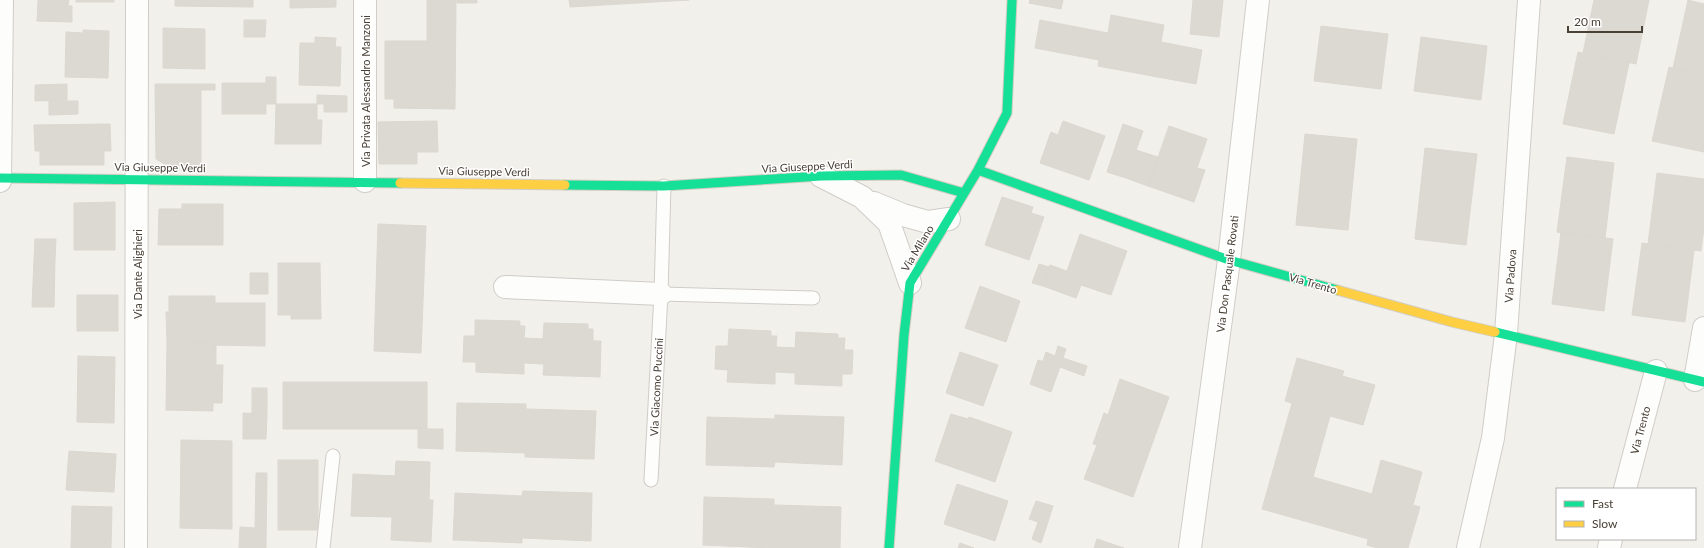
<svg xmlns="http://www.w3.org/2000/svg" width="1704" height="548" font-family="Lato,sans-serif">
	<style>
		.building { fill: #dcd9d3; stroke: #dbd7d1 }
		.lines { fill: none; stroke-linecap: round; stroke-linejoin: round }
		.lane-casing { stroke: #d0cdc8; stroke-width: 15 }
		.street-casing { stroke: #d0cdc8; stroke-width: 24 }
		.fast-casing { stroke: #d2cdc2; stroke-width: 11 }
		.slow-casing { stroke: #d2cdc2; stroke-width: 11 }
		.lane { stroke: #fdfdfc; stroke-width: 13 }
		.street { stroke: #fdfdfc; stroke-width: 22 }
		.fast { stroke: #16e098; stroke-width: 9 }
		.slow { stroke: #ffcf43; stroke-width: 9 }
		.labels { text-anchor: middle; dominant-baseline: central; stroke-width: 3; stroke-linejoin: round; paint-order: stroke }
		.street-label { font-size: 11px; fill: #494136; stroke: #fff }
	</style>
	<rect width="100%" height="100%" fill="#f2f0eb"/>
	<path class="building" d="M38,0H69L68,6H72V22L37,21Z
		M76,0H114V2H76Z
		M175,0H253V7L175,6Z
		M290,0H336V7L290,8Z
		M427,0H456L455,109L394,108V99H385V41H427Z
		M457,0H477V3H457Z
		M569,0H689L570,7Z
		M1030,0H1063L1061,9L1029,3Z
		M1193,0H1223L1219,37L1190,34Z
		M1594,0H1649L1636,64L1583,53Z
		M1688,0L1704,4V75L1673,68Z
		M1111,15L1164,25L1161,42L1202,50L1196,84L1098,66L1099,60L1035,48L1040,20L1108,33Z
		M244,20H266L265,37H244Z
		M1321,26L1388,34L1381,89L1314,81Z
		M163,28L205,29V69L163,68Z
		M83,30L109,31L108,78L65,77L66,32L83,33Z
		M315,37L336,38L335,47H341L340,86L299,85L300,43H315Z
		M1421,37L1487,46L1481,100L1414,91Z
		M1578,52L1629,63L1614,134L1563,124Z
		M1669,67L1704,75V152L1652,141Z
		M266,77H276V104H266Z
		M222,83H236V114H222Z
		M236,83H266V114H236Z
		M67,84V100L35,101V85Z
		M155,84H215V90H201V166L166,165L156,159Z
		M317,95L347,96V112H324V104H317Z
		M49,101H78V114L49,115Z
		M276,104H317V120H322L321,144H275Z
		M437,121L438,152H417V164H379L378,122Z
		M1063,121L1105,136L1089,180L1040,163L1051,132L1058,135Z
		M110,124L111,151H104V165H40V151H35L34,125Z
		M1123,124L1143,131L1126,178L1107,172Z
		M1169,126L1207,139L1197,168L1205,170L1194,202L1148,186Z
		M1305,134L1357,139L1348,230L1296,225Z
		M1425,148L1477,154L1466,245L1415,239Z
		M1136,150L1158,157L1148,186L1126,178Z
		M1567,157L1614,163L1605,238L1557,232Z
		M1657,173L1704,179V228L1701,251L1648,244Z
		M1002,197L1033,207L1031,213L1044,217L1029,260L985,245Z
		M115,202V250H74V203Z
		M182,204H223V245H158L159,209H182Z
		M378,224L426,226L421,353L374,351Z
		M1561,232L1613,239L1604,311L1552,304Z
		M1080,234L1127,251L1111,295L1081,285L1076,298L1043,286L1050,265L1067,271Z
		M35,239H56L55,260L34,259Z
		M1642,243L1694,251L1685,322L1632,315Z
		M34,259L55,260L54,307H32Z
		M278,263H320L321,319H291V315H278Z
		M1039,264L1049,267L1043,286L1032,283Z
		M250,273H268V294H250Z
		M980,286L1020,301L1006,342L965,328Z
		M77,295H118V331H77Z
		M169,296H215V303H265V346L212,345V342L167,341L166,312H169Z
		M475,320L520,321V326H525L524,338L543,339L544,323L588,324V329H593V341H601L600,377L543,375L544,364L524,363V374L476,372V362H463L464,336H475Z
		M729,329L771,331V336H777L776,347L795,348L796,332L838,334V338H845L844,350H853L852,374H842V386L795,384V373L775,372V384L727,382L728,370L715,369L716,346H728Z
		M167,341L212,342V345H216V365H223L222,403H213V411L166,410Z
		M1058,346L1066,349L1060,367L1043,361L1046,352L1055,356Z
		M960,352L998,365L983,406L946,393Z
		M78,356L115,357L114,423L77,422Z
		M1063,358L1087,366L1084,376L1060,367Z
		M1297,358L1344,371L1342,376L1375,385L1363,425L1330,416L1313,477L1372,494L1381,460L1422,472L1413,505L1420,507L1408,548H1377L1367,545L1368,539L1262,509L1292,403L1285,401Z
		M1038,360L1060,367L1051,392L1030,384Z
		M1120,379L1169,397L1133,497L1084,479L1097,445L1093,444L1104,413L1108,415Z
		M283,382H427V429H283Z
		M252,388H267V414H252Z
		M457,403L526,404V409L596,411L594,459L525,457V453L456,451Z
		M243,413L267,414L266,439H243Z
		M951,414L968,419L969,417L1012,432L995,482L935,461Z
		M775,415L844,417L842,465L775,462L774,467L706,465L707,417L775,419Z
		M418,429H443V449L418,448Z
		M181,440L232,441V529L180,528Z
		M69,451L116,454L114,492L66,490Z
		M278,460H318V530H278Z
		M396,461L430,462L429,500H433L431,542L391,540L392,517L351,516L353,474L395,476Z
		M256,473H267L266,548H239L240,527L255,528Z
		M957,484L1008,501L995,541L944,524Z
		M523,491L592,493L591,541L522,538V543L453,540L455,493L522,496Z
		M704,497L774,499V505L841,507L840,548H771L703,545Z
		M1036,501L1053,506L1047,525L1029,519Z
		M72,506L112,507L111,548H71Z
		M1038,522L1047,525L1041,543L1032,539Z
		M1097,539L1124,548H1094Z
		M960,543L974,548H958Z"/>
	<g class="lines">
		<defs>
			<path id="lane" d="M661,294L813,298
				M651,480L661,294L664,186
				M323,548L333,456"/>
			<path id="street" d="M821,176L862,197L889,223L910,283
				M0,181L2,0
				M365,181V0
				M874,203L903,215L928,222L949,219
				M505,287L661,294
				M1695,380L1704,328
				M1625,489L1656,371
				M136,548L137,0
				M1190,548L1229,260L1258,0
				M1468,548L1493,438L1506,334L1529,0
				M1609,548L1611,539"/>
			<path id="fast" d="M978,170L1229,260L1337,290
				M0,178L400,183
				M565,185L664,186L821,176L901,175L964,193
				M1495,332L1704,382
				M889,548L904,335L910,283L978,170L1007,113L1012,0"/>
			<path id="slow" d="M400,183L565,185
				M1337,290L1452,322L1495,332"/>
		</defs>
		<use href="#lane" class="lane-casing"/>
		<use href="#street" class="street-casing"/>
		<use href="#fast" class="fast-casing"/>
		<use href="#slow" class="slow-casing"/>
		<use href="#lane" class="lane"/>
		<use href="#street" class="street"/>
		<use href="#fast" class="fast"/>
		<use href="#slow" class="slow"/>
	</g>
	<g class="labels">
		<g class="street-label">
			<text transform="translate(365 91) rotate(-90)">Via Privata Alessandro Manzoni</text>
			<text transform="translate(807 166) rotate(-3)">Via Giuseppe Verdi</text>
			<text transform="translate(160 167) rotate(1)">Via Giuseppe Verdi</text>
			<text transform="translate(484 171) rotate(1)">Via Giuseppe Verdi</text>
			<text transform="translate(917 248) rotate(-59)">Via Milano</text>
			<text transform="translate(137 274) rotate(-90)">Via Dante Alighieri</text>
			<text transform="translate(1227 274) rotate(-83)">Via Don Pasquale Rovati</text>
			<text transform="translate(1510 276) rotate(-86)">Via Padova</text>
			<text transform="translate(1313 283) rotate(16)">Via Trento</text>
			<text transform="translate(656 387) rotate(-87)">Via Giacomo Puccini</text>
			<text transform="translate(1640 430) rotate(-75)">Via Trento</text>
		</g>
	</g>
	<rect x="1556" y="488" width="140" height="52" fill="#ffffff" stroke="#b6b3af"/>
	<rect x="1564" y="501" width="20" height="6" fill="#16e098" stroke="#b6b3af"/>
	<text x="1592" y="508" font-size="12" fill="#494136">Fast</text>
	<rect x="1564" y="521" width="20" height="6" fill="#ffcf43" stroke="#b6b3af"/>
	<text x="1592" y="528" font-size="12" fill="#494136">Slow</text>
	<path d="M1568 26v6h74v-6" fill="none" stroke="#494136" stroke-width="2"/>
	<text x="1574" y="26" font-size="12" fill="#494136" stroke="#ffffff" stroke-width="3" paint-order="stroke">20 m</text>
</svg>
